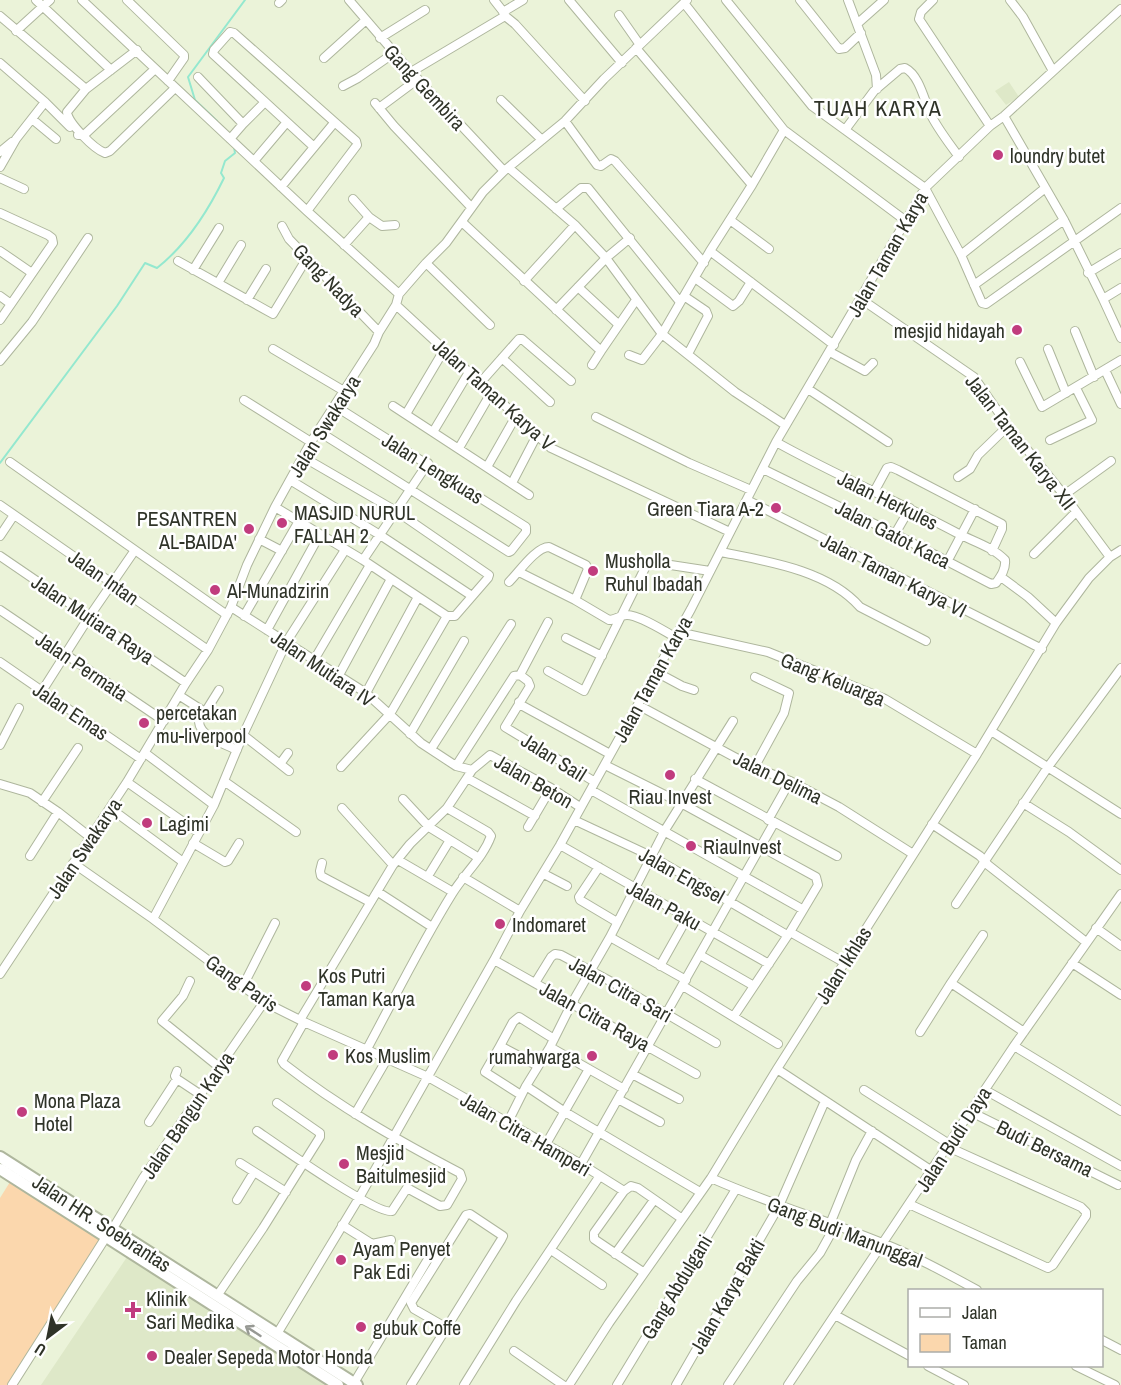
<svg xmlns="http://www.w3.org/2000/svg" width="1121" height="1385" font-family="'Archivo Narrow',sans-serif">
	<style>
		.built { fill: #dee8c8 }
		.green { fill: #fbd7ad }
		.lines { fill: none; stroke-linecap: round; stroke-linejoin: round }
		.stream { stroke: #94e8cf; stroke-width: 2 }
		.minor-casing { stroke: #aeb69d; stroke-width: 10 }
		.major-casing { stroke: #aeb69d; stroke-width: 14 }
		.minor { stroke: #fff; stroke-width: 8 }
		.major { stroke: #fff; stroke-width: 10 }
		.oneway { stroke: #979994 }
		.poi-dot { fill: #c13c7e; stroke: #fff; stroke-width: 2 }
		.labels { text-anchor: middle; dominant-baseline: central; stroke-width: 5; stroke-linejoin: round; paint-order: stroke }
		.street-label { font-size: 20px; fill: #2f3328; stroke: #fff }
		.poi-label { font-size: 20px; fill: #2f3328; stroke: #fff; text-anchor: start }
		.quarter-label { font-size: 22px; letter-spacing: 1.5px; fill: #2f3328; stroke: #fff }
	</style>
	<rect width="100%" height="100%" fill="#ebf3d9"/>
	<path class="built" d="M1009,82L1019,97L1006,105L995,91Z
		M127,1257L330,1385H41Z"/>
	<path class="green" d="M10,1182L100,1240L8,1385H0V1198Z"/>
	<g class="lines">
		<path class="stream" d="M217,121L195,100L188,77L245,0
			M0,463L117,306L145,263L157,268C185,246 208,211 224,178L221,173L225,161L235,153L234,147"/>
		<defs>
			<path id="minor" d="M36,0L111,70
				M82,0L307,211L399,294
				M127,0L184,55V58L168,81
				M349,0L411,72L504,171
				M494,0L505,14
				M569,0L622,63
				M726,0L812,106L925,188L961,255L982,303L986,304L1121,208
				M800,0L839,49L845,48L861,33
				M848,0L857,24
				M933,0L921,12L919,19L990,126
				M1010,0L1023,17L1053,71
				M279,3L282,0
				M684,3L784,130L906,221
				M503,12L523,0
				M619,15L640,45
				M0,16L86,89
				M16,31L50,0
				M380,38L425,10
				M636,48L752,185
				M137,50L86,89L67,112C68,123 94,149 105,153L110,151L175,88
				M324,58L366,20
				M0,63L45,102L70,127
				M411,72L505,16L515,24L585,101
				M198,77L243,124L230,139
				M343,86L358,78L394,53
				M877,89L876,75L857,24L884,0
				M501,100L542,140
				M375,103L394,126L471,207
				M379,108L418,79
				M1004,116L1064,220L1103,299L1121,288
				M32,119L56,139
				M565,121L597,165L601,166L611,159L615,161L704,263
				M243,124L265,102
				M845,130L874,91L900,69L905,68C919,75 924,99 930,113C937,128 949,143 959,157
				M78,135H84L155,69
				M0,152L12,142
				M254,161L287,122
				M0,167L16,139L45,102
				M509,168L575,225L606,258L662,334L735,392L785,425
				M0,178L24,189
				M281,187L334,123
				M353,199L369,217L382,226L395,225
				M556,209L581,188H588L680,302
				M307,211L357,145L356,141L234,33L230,32L214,50L213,54L314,147
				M0,213L48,235L52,238L53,243L0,320
				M730,220L769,249
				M462,222L601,351L636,300
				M282,226L289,239L379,332
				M344,245L369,217
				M0,251L32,273
				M710,251L834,345
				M961,255L1044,189
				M178,261L273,314L307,258
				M426,263L490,325
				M193,270L219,228
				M1088,273L1121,253
				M695,278L733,306L739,301L751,282
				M524,281L575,225
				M218,283L241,245
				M974,285L1064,220
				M578,287L618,324
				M0,296L11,304
				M684,296L706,311L708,316L688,354
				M861,299L974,377L1008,426L1064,495L1110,557
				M1103,299L1121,338
				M247,300L266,269
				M396,305L551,448L730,532
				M556,310L606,258L630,238
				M1075,331L1094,377
				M273,349L344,391
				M1048,349L1066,393
				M830,352L865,371L873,363
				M629,355L642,360L662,334L710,251L752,185L784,130
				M502,358L550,402
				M0,361L32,322L88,238
				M1020,362L1042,407L1121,360
				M592,365L601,351
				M1105,370L1121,404
				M480,383L519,339H522L571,381
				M808,389L888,442
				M244,400L311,442
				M393,406L529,495
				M406,414L444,350
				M596,417L689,463L751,490
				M318,431L509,552L511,551L526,532V527L335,406
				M433,432L469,372
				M1050,440L1092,420L1076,388
				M459,448L491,393
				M303,457L396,511L489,575L488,578L455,616H447
				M10,462L227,615
				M487,467L516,416
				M763,469L895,534L991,584L996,583C1001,576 1006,569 1005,560C993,547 972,541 957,533C897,501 835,475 776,442
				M958,477L970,469L978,455L1008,426
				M290,480L380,535L472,596
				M512,483L537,435
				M874,492L887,468L891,467L898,470L1002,524V529L992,551
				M1064,495L1111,461
				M747,500L1042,649
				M0,505L208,650
				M275,507L363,560L447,616
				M895,534L910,508
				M0,536L14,515
				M259,539L282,551
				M721,552C766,561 828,570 860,607L926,641
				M1034,554L1076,512
				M0,556L186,683
				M363,560L428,463
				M947,562L975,509
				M519,572L575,600L609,620C616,620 620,615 627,615C639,615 664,631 675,637
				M1001,577L1028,597L1056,623
				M509,582C519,572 536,547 549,547L586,565L588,569L575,600
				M231,607L366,693L421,743L456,766L472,770
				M0,610L164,721
				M244,616L299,521
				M267,630L320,534
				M678,632L768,652L885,699L977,754
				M566,638L602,656
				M314,660L370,565
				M0,662L141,759
				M548,671L584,691L647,564L651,562L710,571
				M656,672L682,686L694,690
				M339,675L391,579
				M520,675L548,622
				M219,690L199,722C200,737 225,744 237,750
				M42,691L89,617L135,550
				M366,693L418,597
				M180,696L205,712
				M519,702L521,705L610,754
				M638,705L751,766L790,781L839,807L913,854
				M991,731L1121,814
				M410,734L464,641
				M243,735L289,771
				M0,745L19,708
				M431,749L511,624
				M145,753L214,805
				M280,764L288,753
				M605,765L681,803L816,877L818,885L790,932
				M456,766L514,676L520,675L528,681L530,686L505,727L595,782
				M341,767L390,714L447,616
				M754,768L784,713L789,693L755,677
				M695,779L837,856
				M224,781L296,832
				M127,782L199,833
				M0,784L30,793L58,812L90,837
				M591,790L802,909
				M403,799L429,827L479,858
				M42,802L78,748
				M1023,803L1069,832L1121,870
				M110,808L183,862
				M342,808L393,865
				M447,808L467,778
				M535,816L467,778L472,770L490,755L551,788L580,807
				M574,820L651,856L787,935
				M768,820L790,781
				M932,824L980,856L988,865L1086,942
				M528,827L551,788
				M193,843L225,862L228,861L239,843
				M560,845L769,964
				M30,856L58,812
				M398,860L453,892
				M73,863L153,919L264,1002L304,1022L428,1077L581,1164L624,1191
				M322,863L320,871L321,876L370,902
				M599,867L579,897L580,900L617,922
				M544,874L567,886
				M428,876L450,840
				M463,877L520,911
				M378,892L432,927
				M956,904L1048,767L1121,668
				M153,919L214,805L243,735L287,641L345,550
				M1096,928L1121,946
				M983,935L951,983L1024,1032
				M610,937L686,980
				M700,955L754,986
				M494,960L696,1074
				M1072,963L1121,995
				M660,966L687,918
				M0,974L127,782L186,683L208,650L231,607L247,565L275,507L311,442L374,344L379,332L396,305L399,294L426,263L446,243L483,192L504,171L565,121L604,79L687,0
				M190,981L183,996L162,1021L219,1067
				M535,983L551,957L555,954L561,955L621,987L716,1043
				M243,986L275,923
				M683,986L778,1044
				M734,1016L790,932L845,963
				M300,1020L393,865L410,844L447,808L488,832L491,836C483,858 464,874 452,894C421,944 395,997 367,1049
				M920,1032L951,983
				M500,1046L485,1072L521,1095
				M1014,1046L1121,1111
				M550,1047L624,1089
				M538,1066L500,1046L513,1022L519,1017L554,1039
				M777,1069L932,1171
				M177,1071L175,1076L177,1079L201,1095
				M632,1074L679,1099
				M526,1086L565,1112L700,1192
				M864,1090L949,1144
				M985,1090L1121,1166
				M618,1099L660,1122
				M971,1112L1118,1185
				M355,1114L387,1059
				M149,1122L177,1079
				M508,1122L526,1086L550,1047L572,1003L610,937L665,830L733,721
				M257,1131C276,1144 378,1216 392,1211L407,1188L440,1206L447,1205L462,1179L460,1173C399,1141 339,1107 284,1064L282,1061L304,1022
				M546,1144L589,1069
				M240,1163L286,1192
				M581,1164L774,823
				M711,1178C767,1203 826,1220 882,1243C915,1256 946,1273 977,1290
				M237,1200L254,1172
				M909,1204L1048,1268L1053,1265L1086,1216V1212L1081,1207L948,1147
				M830,1224L856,1160L872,1131
				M342,1225L372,1244L391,1240
				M112,1230L143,1178L264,1002
				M551,1250L602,1285
				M615,1254L654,1200
				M643,1272L594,1239V1233L624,1191L631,1186L638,1188L681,1218
				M217,1296L263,1228L320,1137V1133L277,1103
				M835,1315L910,1356
				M277,1334L359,1198L494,960L520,911L560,845L691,609L776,442L925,188L990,126L1004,116L1121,9
				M1102,1340L1121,1350
				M514,1351L563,1385
				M928,1366L964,1385
				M1076,1366L1115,1385
				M354,1383L434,1249
				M12,1385L106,1237
				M411,1385L501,1240L503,1236L470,1214L466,1215L411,1303L414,1309L447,1328
				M464,1385L516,1301L599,1177
				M569,1385L609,1323L711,1178L777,1069L977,754L1056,623L1089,578L1110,557L1121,550
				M617,1385L736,1189
				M676,1385L779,1206L825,1101
				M728,1385L797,1281L820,1253L835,1226
				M788,1385L1014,1046L1121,894"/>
			<path id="major" d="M0,1157L357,1385
				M0,1169L338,1385"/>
		</defs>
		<use href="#minor" class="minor-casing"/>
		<use href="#major" class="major-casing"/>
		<use href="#minor" class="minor"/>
		<use href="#major" class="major"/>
	</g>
	<defs><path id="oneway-shaft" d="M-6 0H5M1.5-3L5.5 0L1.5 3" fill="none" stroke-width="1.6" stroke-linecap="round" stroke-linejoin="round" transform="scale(1.5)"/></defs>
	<use class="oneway" href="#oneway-shaft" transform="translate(253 1331) rotate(-147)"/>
	<g class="poi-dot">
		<circle cx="998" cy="155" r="6"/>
		<circle cx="1017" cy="330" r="6"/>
		<circle cx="776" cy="508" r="6"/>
		<circle cx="282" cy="523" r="6"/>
		<circle cx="249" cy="529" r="6"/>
		<circle cx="593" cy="571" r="6"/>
		<circle cx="215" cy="590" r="6"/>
		<circle cx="144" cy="723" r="6"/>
		<circle cx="670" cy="775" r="6"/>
		<circle cx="147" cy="823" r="6"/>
		<circle cx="691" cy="846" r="6"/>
		<circle cx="500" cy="924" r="6"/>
		<circle cx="306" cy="986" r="6"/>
		<circle cx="333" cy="1055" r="6"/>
		<circle cx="592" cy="1056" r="6"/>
		<circle cx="22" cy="1112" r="6"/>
		<circle cx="344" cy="1164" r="6"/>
		<circle cx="341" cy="1260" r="6"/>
		<path d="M130 1301h6v6h6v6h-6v6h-6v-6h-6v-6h6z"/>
		<circle cx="361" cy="1327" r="6"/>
		<circle cx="152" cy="1356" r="6"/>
	</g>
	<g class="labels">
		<g class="street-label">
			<text transform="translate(425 87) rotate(47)">Gang Gembira</text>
			<text transform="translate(887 254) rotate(-60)">Jalan Taman Karya</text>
			<text transform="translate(329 280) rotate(46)">Gang Nadya</text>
			<text transform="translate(494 394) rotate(42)">Jalan Taman Karya V</text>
			<text transform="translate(324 426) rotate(-58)">Jalan Swakarya</text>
			<text transform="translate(1021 442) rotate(52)">Jalan Taman Karya XII</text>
			<text transform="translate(433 468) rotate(32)">Jalan Lengkuas</text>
			<text transform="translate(888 500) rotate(26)">Jalan Herkules</text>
			<text transform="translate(893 534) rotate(27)">Jalan Gatot Kaca</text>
			<text transform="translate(894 575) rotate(27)">Jalan Taman Karya VI</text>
			<text transform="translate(104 577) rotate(35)">Jalan Intan</text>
			<text transform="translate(93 619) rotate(34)">Jalan Mutiara Raya</text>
			<text transform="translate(82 666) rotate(34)">Jalan Permata</text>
			<text transform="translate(323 668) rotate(34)">Jalan Mutiara IV</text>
			<text transform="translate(652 679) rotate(-61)">Jalan Taman Karya</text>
			<text transform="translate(833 679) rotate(22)">Gang Keluarga</text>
			<text transform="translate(71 711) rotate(34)">Jalan Emas</text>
			<text transform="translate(554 757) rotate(32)">Jalan Sail</text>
			<text transform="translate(778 777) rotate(26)">Jalan Delima</text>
			<text transform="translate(534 781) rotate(30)">Jalan Beton</text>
			<text transform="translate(84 848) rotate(-56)">Jalan Swakarya</text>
			<text transform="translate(682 875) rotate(29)">Jalan Engsel</text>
			<text transform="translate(664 905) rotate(29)">Jalan Paku</text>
			<text transform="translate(843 965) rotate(-58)">Jalan Ikhlas</text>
			<text transform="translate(242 983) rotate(35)">Gang Paris</text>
			<text transform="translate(621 989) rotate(29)">Jalan Citra Sari</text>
			<text transform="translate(595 1016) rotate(29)">Jalan Citra Raya</text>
			<text transform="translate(187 1115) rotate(-56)">Jalan Bangun Karya</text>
			<text transform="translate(526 1134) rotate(30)">Jalan Citra Hamperi</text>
			<text transform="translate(953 1139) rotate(-57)">Jalan Budi Daya</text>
			<text transform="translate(1045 1148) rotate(26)">Budi Bersama</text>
			<text transform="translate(102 1223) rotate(33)">Jalan HR. Soebrantas</text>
			<text transform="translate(845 1232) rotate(21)">Gang Budi Manunggal</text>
			<text transform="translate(676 1287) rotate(-59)">Gang Abdulgani</text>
			<text transform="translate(727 1296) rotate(-60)">Jalan Karya Bakti</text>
		</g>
		<g class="poi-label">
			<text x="1010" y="155">loundry butet</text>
			<text x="1005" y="330" text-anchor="end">mesjid hidayah</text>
			<text x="764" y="508" text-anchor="end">Green Tiara A-2</text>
			<text x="294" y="512">MASJID NURUL<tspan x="294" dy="23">FALLAH 2</tspan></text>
			<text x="237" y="518" text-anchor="end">PESANTREN<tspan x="237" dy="23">AL-BAIDA'</tspan></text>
			<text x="605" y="560">Musholla<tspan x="605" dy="23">Ruhul Ibadah</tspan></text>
			<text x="227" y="590">Al-Munadzirin</text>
			<text x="156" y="712">percetakan<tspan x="156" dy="23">mu-liverpool</tspan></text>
			<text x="670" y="796" text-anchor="middle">Riau Invest</text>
			<text x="159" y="823">Lagimi</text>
			<text x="703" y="846">RiauInvest</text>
			<text x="512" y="924">Indomaret</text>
			<text x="318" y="975">Kos Putri<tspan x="318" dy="23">Taman Karya</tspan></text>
			<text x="345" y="1055">Kos Muslim</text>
			<text x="580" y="1056" text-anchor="end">rumahwarga</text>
			<text x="34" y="1100">Mona Plaza<tspan x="34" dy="23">Hotel</tspan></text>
			<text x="356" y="1152">Mesjid<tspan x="356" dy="23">Baitulmesjid</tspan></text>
			<text x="353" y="1248">Ayam Penyet<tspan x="353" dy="23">Pak Edi</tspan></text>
			<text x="146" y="1298">Klinik<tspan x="146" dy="23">Sari Medika</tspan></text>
			<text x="373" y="1327">gubuk Coffe</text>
			<text x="164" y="1356">Dealer Sepeda Motor Honda</text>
		</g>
		<g class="quarter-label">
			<text x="878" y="108">TUAH KARYA</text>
		</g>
	</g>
	<rect x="908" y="1289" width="195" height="78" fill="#ffffff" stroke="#acada9" stroke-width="1.5"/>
	<rect x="920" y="1308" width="30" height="9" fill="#ffffff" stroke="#acada9" stroke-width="1.5"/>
	<text x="962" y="1319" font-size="18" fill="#2f3328">Jalan</text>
	<rect x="920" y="1334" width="30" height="18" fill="#fbd7ad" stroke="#acada9" stroke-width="1.5"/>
	<text x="962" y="1349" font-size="18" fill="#2f3328">Taman</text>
	<g transform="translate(48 1337) rotate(212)" stroke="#ffffff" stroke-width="4.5" paint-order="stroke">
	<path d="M0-4.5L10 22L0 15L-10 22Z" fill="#2f3328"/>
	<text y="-9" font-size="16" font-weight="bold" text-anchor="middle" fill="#2f3328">U</text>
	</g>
</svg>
